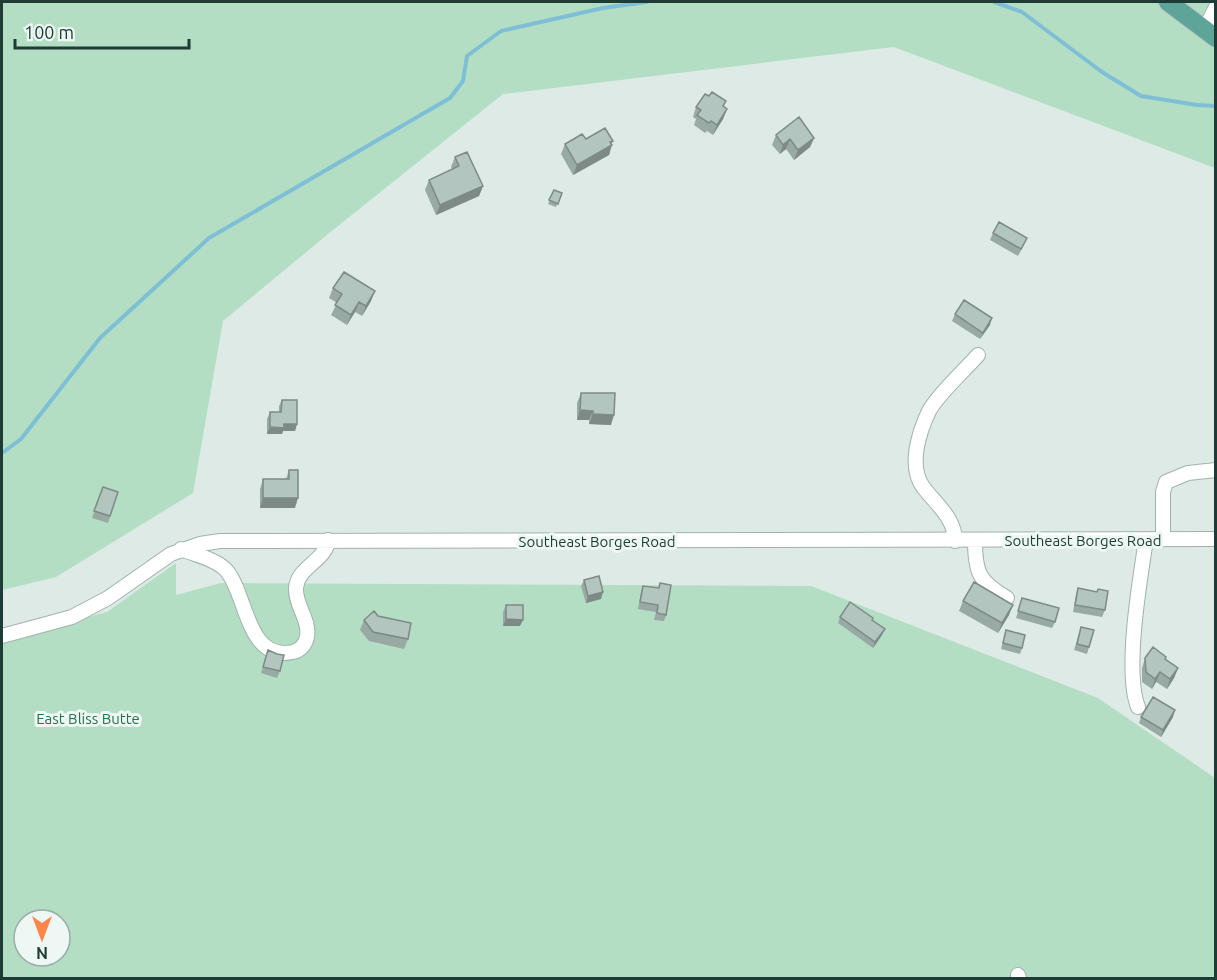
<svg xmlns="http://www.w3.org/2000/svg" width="1217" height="980" font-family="Ubuntu,sans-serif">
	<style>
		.green { fill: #b3dec3; fill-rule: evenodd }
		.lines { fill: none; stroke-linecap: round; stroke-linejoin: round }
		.stream { stroke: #7fbfd5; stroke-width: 4 }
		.minor-casing { stroke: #a0b2ae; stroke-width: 16 }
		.major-casing { stroke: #bcc4c3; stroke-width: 20 }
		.minor { stroke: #fff; stroke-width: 14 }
		.major { stroke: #5ea499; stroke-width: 18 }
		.wall { fill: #99a9a4 }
		.shaded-wall { fill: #7d8a86 }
		.building { fill: #b2c5bf; stroke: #7d8a86; stroke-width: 1.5 }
		.labels { text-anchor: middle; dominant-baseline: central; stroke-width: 6; stroke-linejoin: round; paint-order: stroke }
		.street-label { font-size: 15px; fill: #1e3b36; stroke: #edf7f3 }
		.park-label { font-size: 15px; fill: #25744b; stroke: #edf7f3 }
	</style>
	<rect width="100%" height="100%" fill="#ddeae6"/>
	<path class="green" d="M2,2H1215V168L894,47L503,94L328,234L223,321L193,493L56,577L2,590Z
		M176,563V595L221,583L811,586L1098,698L1215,778V978H2V639L107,612ZM24,920H60V956H24Z"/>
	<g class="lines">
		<path class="stream" d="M994,2L1022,12L1102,72L1141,96L1197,105L1216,106
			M2,453L21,439L100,338L209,238L450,98L463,81L467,56L501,31L603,8L647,2"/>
		<defs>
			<path id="minor" d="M1205,29L1216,7
				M1163,539V492L1166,482L1188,473L1216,470
				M955,541C955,518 936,504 923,487C908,466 919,432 929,411C938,394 965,370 978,355
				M975,541C975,572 979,582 1007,598
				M181,549C195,555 216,559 226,570C247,593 246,662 293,652C301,650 305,645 307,637C310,619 295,606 296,588C297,567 327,560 328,540
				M2,636L72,617L108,598L171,554L200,544L220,541L1216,539
				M1138,707C1124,671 1140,579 1146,540
				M1018,975L1019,978"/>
			<path id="major" d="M1168,2L1216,38"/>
		</defs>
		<use href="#minor" class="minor-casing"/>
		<use href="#major" class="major-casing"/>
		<use href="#minor" class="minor"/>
		<use href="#major" class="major"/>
	</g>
	<path class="wall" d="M696,107H724L727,109L723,119L713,135L707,131L705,133L694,125L696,119L693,117Z
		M776,135L814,138L810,147L794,160L786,149L780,154L772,145Z
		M586,139L611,144L609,155L573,175L561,154L565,144Z
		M455,157L483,186L479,196L436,215L425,190L429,180L452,169L451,167Z
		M554,190L562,193L556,207L548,204Z
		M993,233L1027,238L1024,245L1018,256L990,240Z
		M333,288L371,301L362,316L355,312L347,325L331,315L337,303L329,298Z
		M955,314L990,325L980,339L952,321Z
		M581,393L611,425L589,424V420H577V403Z
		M282,400L297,424L295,431H283L282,434H267V419L270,412H279V406Z
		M289,470L295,508H260V489L263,479H286Z
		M103,487L118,492L108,523L92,518Z
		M584,580L601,599L586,603L581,586Z
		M660,583L666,615L664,621L654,620L656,612L638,609L641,592L643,586L658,588Z
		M1078,588L1097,592L1098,589L1105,610L1102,617L1073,612L1076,595Z
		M1022,598L1055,622L1052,628L1016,618Z
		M963,601L1009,615L998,633L959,611Z
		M506,605L520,626H503V612Z
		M378,616L408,639L404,649L369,641L360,630L364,620Z
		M840,617L872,620L882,635L873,648L838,623Z
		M1081,627L1089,647L1087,654L1074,650Z
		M1006,630L1022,648L1020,654L1001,649Z
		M268,650L280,671L277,678L261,673Z
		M1166,657L1165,660L1178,668L1174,678L1167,689L1156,682L1152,689L1142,682V668L1145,658Z
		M1141,717H1173L1161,737L1139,723Z"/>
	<path class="shaded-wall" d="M727,109L723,119L713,135L717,125Z
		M814,138L810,147L794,160L798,150Z
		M790,139L786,149L780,154L783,145Z
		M613,141L610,146L612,145L609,155L573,175L577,165Z
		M483,186L479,196L436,215L440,205Z
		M375,291L371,301L362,316L366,306Z
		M359,302L355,312L347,325L351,315Z
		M992,318L990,325L980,339L983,333Z
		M580,410L593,411L589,420H577Z
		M593,414L614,415L611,425L589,424Z
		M284,424H297L295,431H283L282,434H267L270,427Z
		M263,498H298L295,508H260Z
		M603,592L601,599L586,603L588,596Z
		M1013,605L1009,615L998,633L1002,623Z
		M506,619L523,620L520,626H503Z
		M885,629L882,635L873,648L875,642Z
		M1178,668L1174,678L1167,689L1170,679Z
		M1160,672L1156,682L1152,689L1155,679Z
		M1175,710L1173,717L1161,737L1163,730Z"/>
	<path class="building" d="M712,92L726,101L723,106L727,109L717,125L711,121L709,123L697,115L701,110L696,107L705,94L709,96Z
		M799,117L814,138L798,150L790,139L783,145L776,135Z
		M605,128L613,141L610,142L612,145L577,165L565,144L582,134L586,139Z
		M467,152L483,186L440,205L429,180L459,166L455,157Z
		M554,190L562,193L558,204L549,200Z
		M999,222L1027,238L1021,249L993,233Z
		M344,272L375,291L366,306L359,302L351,315L335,305L342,294L333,288Z
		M964,300L992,318L983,333L955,314Z
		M581,393H615L614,415L593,414V411L580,410Z
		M282,400H297V424H284V428L270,427V412H281Z
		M289,470H298V498H263V479H289Z
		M103,487L118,492L110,516L94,511Z
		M599,576L603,592L588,596L584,580Z
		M974,582L1013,605L1002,623L963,601Z
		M660,583L671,585L666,615L657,613L658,605L640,602L643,586L659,588Z
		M1078,588L1097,592L1098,589L1108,591L1105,610L1075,605Z
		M1022,598L1059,608L1055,622L1018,611Z
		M850,602L873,618L872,620L885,629L875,642L840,617Z
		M506,605H523V620L506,619Z
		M374,611L378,616L411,623L408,639L373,632L364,620Z
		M1081,627L1094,630L1089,647L1077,644Z
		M1006,630L1025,635L1022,648L1003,643Z
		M1153,647L1166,657L1165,659L1178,668L1170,679L1160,672L1155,679L1146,672L1145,658Z
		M268,650L277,654L284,655L280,671L263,667Z
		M1153,697L1175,710L1163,730L1141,717Z"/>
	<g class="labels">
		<g class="street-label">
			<text x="1083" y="540">Southeast Borges Road</text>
			<text x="597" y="541">Southeast Borges Road</text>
		</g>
		<g class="park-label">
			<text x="88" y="718">East Bliss Butte</text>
		</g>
	</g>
	<rect width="1217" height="980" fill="none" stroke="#1e3b36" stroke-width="6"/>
	<g transform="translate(42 938) rotate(180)"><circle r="28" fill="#edf7f3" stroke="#9aaca7" stroke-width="1.5"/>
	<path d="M0-4.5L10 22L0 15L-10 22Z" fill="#fd8648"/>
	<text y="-9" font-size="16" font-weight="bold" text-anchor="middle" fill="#1e3b36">N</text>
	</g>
	<path d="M15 39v9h174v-9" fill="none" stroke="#1e3b36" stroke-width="3"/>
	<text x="24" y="39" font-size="18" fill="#1e3b36" stroke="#edf7f3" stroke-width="4.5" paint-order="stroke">100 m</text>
</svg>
